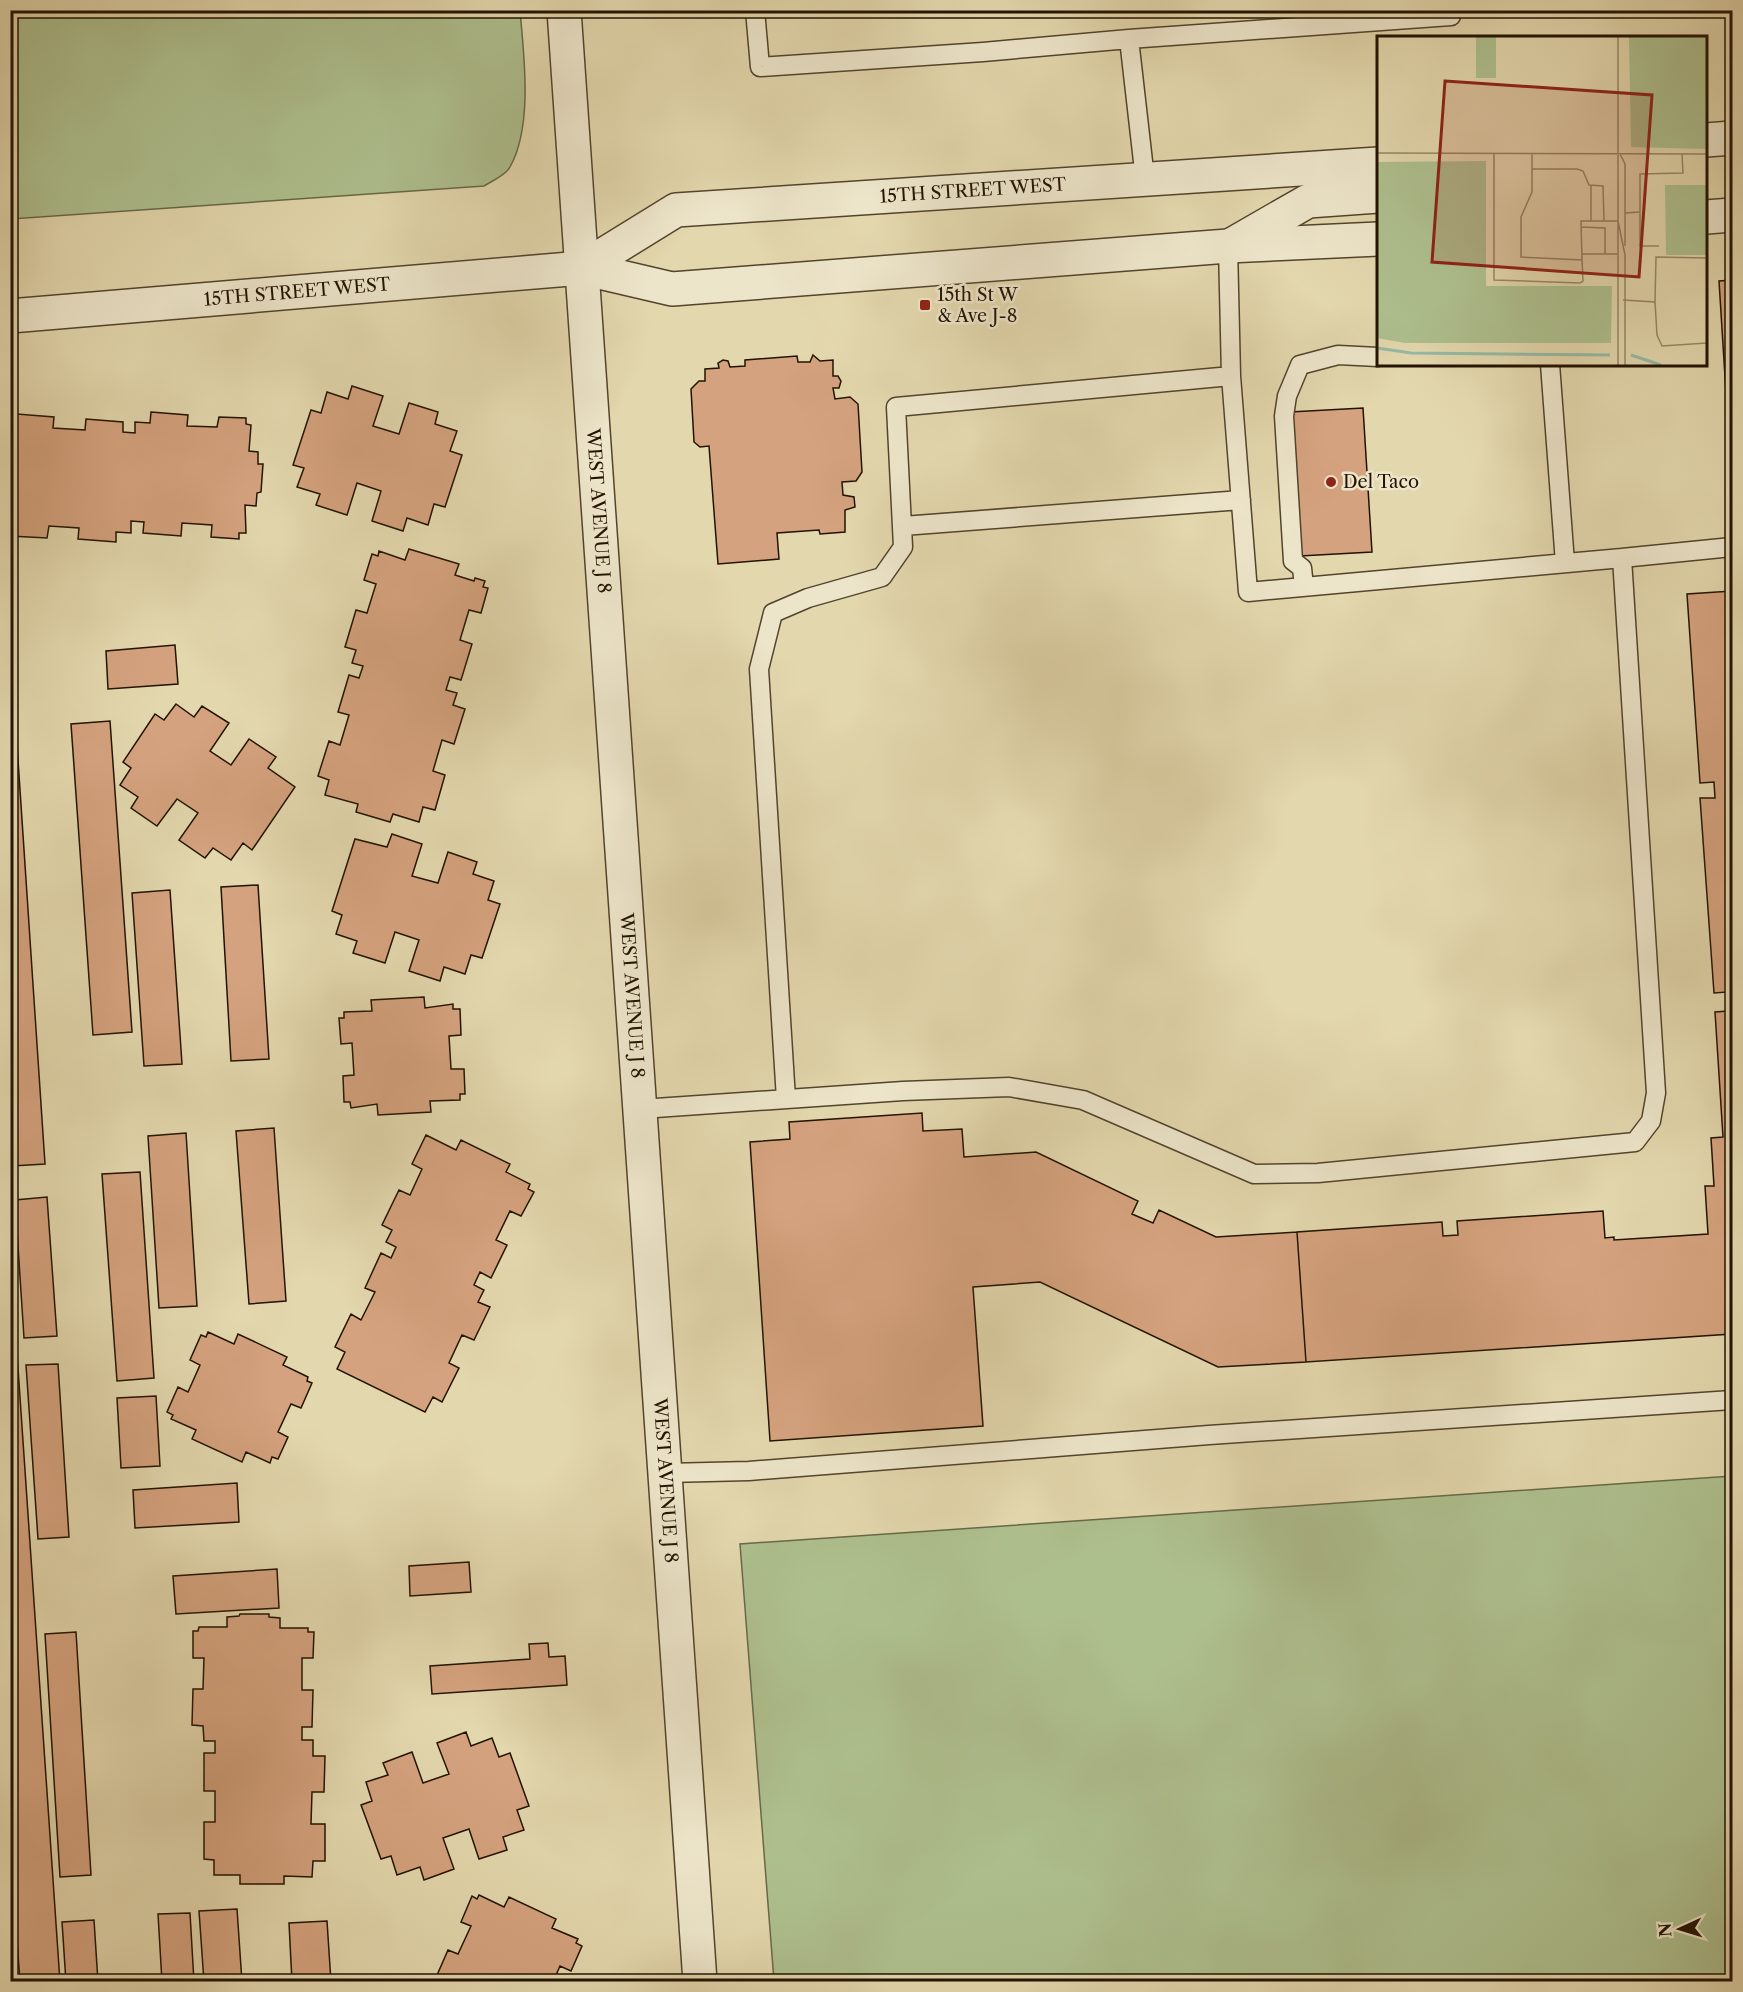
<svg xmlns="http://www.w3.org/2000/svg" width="1743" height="1992" font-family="'Libre Caslon Text',serif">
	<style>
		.green { fill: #aebf8e; stroke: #686948; stroke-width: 1.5 }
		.building { fill: #d4a27e; stroke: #221301; stroke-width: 1.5 }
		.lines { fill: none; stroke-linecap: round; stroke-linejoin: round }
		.service-casing { stroke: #52442c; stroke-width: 21 }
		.tertiary-casing { stroke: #52442c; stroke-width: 36 }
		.service { stroke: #ede5ca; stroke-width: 18 }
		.tertiary { stroke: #ede5ca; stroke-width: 33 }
		.poi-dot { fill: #8f2418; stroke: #ede5ca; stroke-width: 2 }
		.labels { text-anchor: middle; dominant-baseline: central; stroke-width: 5; stroke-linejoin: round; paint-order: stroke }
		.street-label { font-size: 18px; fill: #221301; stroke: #ede5ca }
		.poi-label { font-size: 18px; fill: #221301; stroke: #ede5ca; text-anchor: start }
		.inset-river { fill: none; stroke: #96baa6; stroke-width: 3 }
		.inset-road { fill: none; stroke: #968968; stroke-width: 1.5 }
		.view { fill: #8f2418; fill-opacity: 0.15; stroke: #8f2418; stroke-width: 3 }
		.inset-edge { fill: none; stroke: #221301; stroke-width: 3 }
	</style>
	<rect width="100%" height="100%" fill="#e3d7ad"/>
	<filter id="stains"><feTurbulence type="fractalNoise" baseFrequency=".00333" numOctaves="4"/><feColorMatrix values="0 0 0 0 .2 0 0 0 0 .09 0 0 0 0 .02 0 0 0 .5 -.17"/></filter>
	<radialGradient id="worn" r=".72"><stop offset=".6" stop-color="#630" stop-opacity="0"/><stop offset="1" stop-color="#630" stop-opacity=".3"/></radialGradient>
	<path class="green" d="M11,10L520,11C524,56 533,126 510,167C506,175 492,181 484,186L11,219Z
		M1732,1476V1981H774L740,1544Z"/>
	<path class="building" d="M940,10H1003L940,15Z
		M1732,280V489L1719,281Z
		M813,355L820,361L833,360V376H838L841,381L839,388H833L835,399L850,397L858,404L862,472L856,481L842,482L843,495L854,497L855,507L845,510V532L820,534L819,530L777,533L779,559L718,564L709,446L700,447L694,442L691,389L699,381H705V369L719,368L718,363L723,360L728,361L730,367L745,366V360L797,356L798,362H810Z
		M352,386L383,396L373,426L399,434L409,403L438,412L435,424L457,431L450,451L462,455L445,507L434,504L428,525L407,518L403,531L372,521L381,491L357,483L347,515L316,505L320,494L297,487L304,468L293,465L311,410L321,413L327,392L348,399Z
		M1363,408L1372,552L1300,556L1290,412Z
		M151,412L188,415L187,426L217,427L219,417L246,418V424L251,425L249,451L258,452V464H263L261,492L257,493L256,506L245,505L246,533H239V539L211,537L212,525L182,523L181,536L143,533L144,522L131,521V533L116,532V542L78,539L79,528L49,526L47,538L10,536V425L16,426L17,414L54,417L53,428L85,430L86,419L123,422V432L135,433V422L150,423Z
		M409,549L459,564L455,575L474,581L475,578L485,581L483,587L488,588L481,613L469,610L460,640L472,644L461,680L450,677L446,690L457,693L453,705L465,709L454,744L442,740L433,771L445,775L435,810L423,807L419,822L393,814L390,822L356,812L358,804L325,795L329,780L318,776L329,741L340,745L349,715L338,712L349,675L359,678L363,666L352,663L356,650L345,647L356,610L367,613L376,584L364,580L372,554L378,556L379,551L405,560Z
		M1732,591V1334L1306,1362L1297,1232L1442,1222L1443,1236L1458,1235L1457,1221L1603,1211L1605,1238L1614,1237V1240L1708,1234L1705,1186H1714L1711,1138L1723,1137L1715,1012L1728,1011L1727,992L1714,993L1700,798H1715L1714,782L1700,783L1687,594Z
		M175,645L178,684L108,689L106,651Z
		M176,704L194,717L202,706L229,723L210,751L231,765L249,739L276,757L268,768L295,787L252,850L243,843L231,860L213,848L205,858L179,840L198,813L177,799L157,826L131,808L138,797L120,785L131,768L123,762L155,714L164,720Z
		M10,715H15L45,1164L12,1166Z
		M110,721L132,1032L93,1035L71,724Z
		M392,834L422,844L412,876L438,883L448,852L477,862L473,874L494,881L488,900L500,904L482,958L471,955L465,974L444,967L440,981L409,971L419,940L395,932L385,963L353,953L357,941L336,934L342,915L332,911L355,839L387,847Z
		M258,885L269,1059L231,1061L221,887Z
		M170,890L182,1064L144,1066L132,893Z
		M424,997L425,1008L453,1004V1009H460L461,1035L449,1036L451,1069H464L465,1094H460V1100L430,1101L431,1112L378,1115L377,1104L351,1108L350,1102H344L343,1076L354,1075L352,1043L341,1044L339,1018H344V1012L372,1011L371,1000Z
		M922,1113L923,1131L962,1129L964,1157L1036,1152L1138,1201L1132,1214L1153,1223L1159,1210L1216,1237L1297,1232L1306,1362L1218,1367L1040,1282L973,1287L983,1426L770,1441L750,1142L790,1139L789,1122Z
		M274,1128L286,1301L249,1304L236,1131Z
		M186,1133L197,1306L159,1308L148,1136Z
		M426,1135L456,1150L461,1140L510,1164L506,1172L530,1184L528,1189L534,1192L521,1216L510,1211L496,1240L507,1245L491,1278L480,1272L474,1285L484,1290L478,1302L490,1307L474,1340L462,1335L449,1363L459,1368L442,1402L433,1397L425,1412L337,1369L345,1352L335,1347L351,1314L361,1320L375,1292L365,1288L381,1253L391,1258L396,1247L386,1242L392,1230L382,1225L399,1190L410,1195L422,1169L412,1164Z
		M140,1172L154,1378L117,1381L102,1174Z
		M47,1197L57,1336L24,1338L15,1200Z
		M10,1251L60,1982H20L10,1843Z
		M208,1332L234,1344L238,1334L287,1357L283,1365L308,1377L307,1381L312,1383L301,1408L291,1404L278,1432L288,1437L278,1459L272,1457L270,1463L246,1452L242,1462L192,1439L196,1430L171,1419L173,1415L167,1412L178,1387L188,1392L200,1365L190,1360L201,1335L206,1337Z
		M58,1364L69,1537L38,1539L26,1365Z
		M156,1396L160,1466L121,1468L117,1398Z
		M237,1483L239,1522L135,1528L133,1490Z
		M469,1562L471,1592L410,1596L409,1566Z
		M277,1569L279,1608L176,1614L173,1576Z
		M240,1614H269V1617L280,1618V1628H308V1632H314L313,1658H302V1690H313L312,1727H302V1740H313V1756H325L324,1792H312L311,1824H325V1861H313L312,1877L284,1876V1884H240V1875H214V1860L204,1859V1822H215V1791H204V1753H215V1741H204L203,1726L192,1725L193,1689H203L204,1658H193V1631H198L199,1627H227V1617L239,1616Z
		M76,1632L91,1875L60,1877L45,1634Z
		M548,1643L549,1657L565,1656L567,1685L432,1694L430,1666L530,1659L529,1644Z
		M466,1732L471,1746L492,1738L499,1757L510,1753L529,1806L517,1810L524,1830L503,1837L507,1850L479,1859L469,1829L443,1838L454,1869L424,1880L420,1867L397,1875L391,1856L381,1859L361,1805L372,1801L366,1782L388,1775L383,1763L412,1752L423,1783L449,1774L437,1743Z
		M479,1895L504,1907L509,1897L556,1919L552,1928L578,1939L576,1943L582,1946L571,1971L560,1966L553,1982H434L448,1950L458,1954L471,1926L461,1922L472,1896L477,1899Z
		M237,1909L242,1982H204L199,1911Z
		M190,1913L194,1982H162L158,1914Z
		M94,1920L98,1982H66L62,1922Z
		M327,1921L331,1982H292L289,1923Z"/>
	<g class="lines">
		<defs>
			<path id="service" d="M755,10L760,67L983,52L1129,39L1145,179
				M1129,39L1451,16V10
				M1550,364L1565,563
				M903,526L1241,500
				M1622,558L1732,547
				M1304,587L1302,568L1293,561L1284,416L1287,396L1300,365L1338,355L1378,357
				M786,1099L759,669L773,613L808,598L882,577L903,547L896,407L1231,376
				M641,1109L903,1091L1009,1087L1083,1100L1254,1174L1318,1173L1635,1142L1651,1121L1656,1093L1622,558L1248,592L1231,376L1228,246
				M667,1473L749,1471L1209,1435L1732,1400"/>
			<g id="tertiary">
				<path id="s1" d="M564,10L700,1982"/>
				<path d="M1706,140L1732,138"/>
				<path d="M1706,217L1732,215"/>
				<path d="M1233,244L1308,201L1378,196"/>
				<path id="s2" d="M582,268L676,210L1378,164"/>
				<path id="s3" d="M10,316L582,268L672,289L1228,246L1378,239"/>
			</g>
		</defs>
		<use href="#service" class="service-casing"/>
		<use href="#tertiary" class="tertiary-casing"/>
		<use href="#service" class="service"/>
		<use href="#tertiary" class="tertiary"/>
	</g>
	<g class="poi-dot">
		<rect x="919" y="299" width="12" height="12" rx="3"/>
		<circle cx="1331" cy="482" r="6"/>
	</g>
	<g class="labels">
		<g class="street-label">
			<text stroke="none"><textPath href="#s2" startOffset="408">15TH STREET WEST</textPath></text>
			<text stroke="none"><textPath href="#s3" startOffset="288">15TH STREET WEST</textPath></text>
			<text stroke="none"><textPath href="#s1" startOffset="502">WEST AVENUE J 8</textPath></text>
			<text stroke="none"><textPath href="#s1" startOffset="988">WEST AVENUE J 8</textPath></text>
			<text stroke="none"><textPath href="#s1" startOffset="1474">WEST AVENUE J 8</textPath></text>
		</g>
		<g class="poi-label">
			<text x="937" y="295">15th St W<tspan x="937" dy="21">&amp; Ave J-8</tspan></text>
			<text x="1343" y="482">Del Taco</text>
		</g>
	</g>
	<g transform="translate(1377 36)">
		<rect width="330" height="330" fill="#e3d7ad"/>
		<path d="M99,1H119V42H99ZM252,1H330V113L254,111ZM109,125V250H235L234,307H28L0,302V126ZM288,149H330V219H289Z" fill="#aebf8e"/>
		<path class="inset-river" d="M0,312L34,317L233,319M254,319L284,329"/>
		<path class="inset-road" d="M0,117L330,118M117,118V244L203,247L206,245L205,224M155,118V156L144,181V221L205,224L204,185H241L248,219M243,118L248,128V210M155,133H200L206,135L212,149L226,150L227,185M214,149V185M263,176V210H282M248,177L263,176V138L306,137L305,118M204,191L228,192V218M205,218H240M248,218V329M246,264L278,266L280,299L285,310L330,307M278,266L279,221L330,222M241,329V1"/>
		<path class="view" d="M68,45L275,59L262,241L55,226Z"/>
		<rect width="330" height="330" class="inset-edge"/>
	</g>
	<rect width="1743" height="1992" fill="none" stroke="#e3d7ad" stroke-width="36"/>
	<rect x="12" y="12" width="1719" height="1968" fill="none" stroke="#221301" stroke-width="3"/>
	<rect x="18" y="18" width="1707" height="1956" fill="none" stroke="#221301" stroke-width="1.5"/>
	<g transform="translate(1680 1929) rotate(266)" stroke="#ede5ca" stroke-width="4.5" paint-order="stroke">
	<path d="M0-4.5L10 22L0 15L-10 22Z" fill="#221301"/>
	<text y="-9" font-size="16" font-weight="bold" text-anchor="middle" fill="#221301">N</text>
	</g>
	<rect width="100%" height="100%" filter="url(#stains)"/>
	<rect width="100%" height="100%" fill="url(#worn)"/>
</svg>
